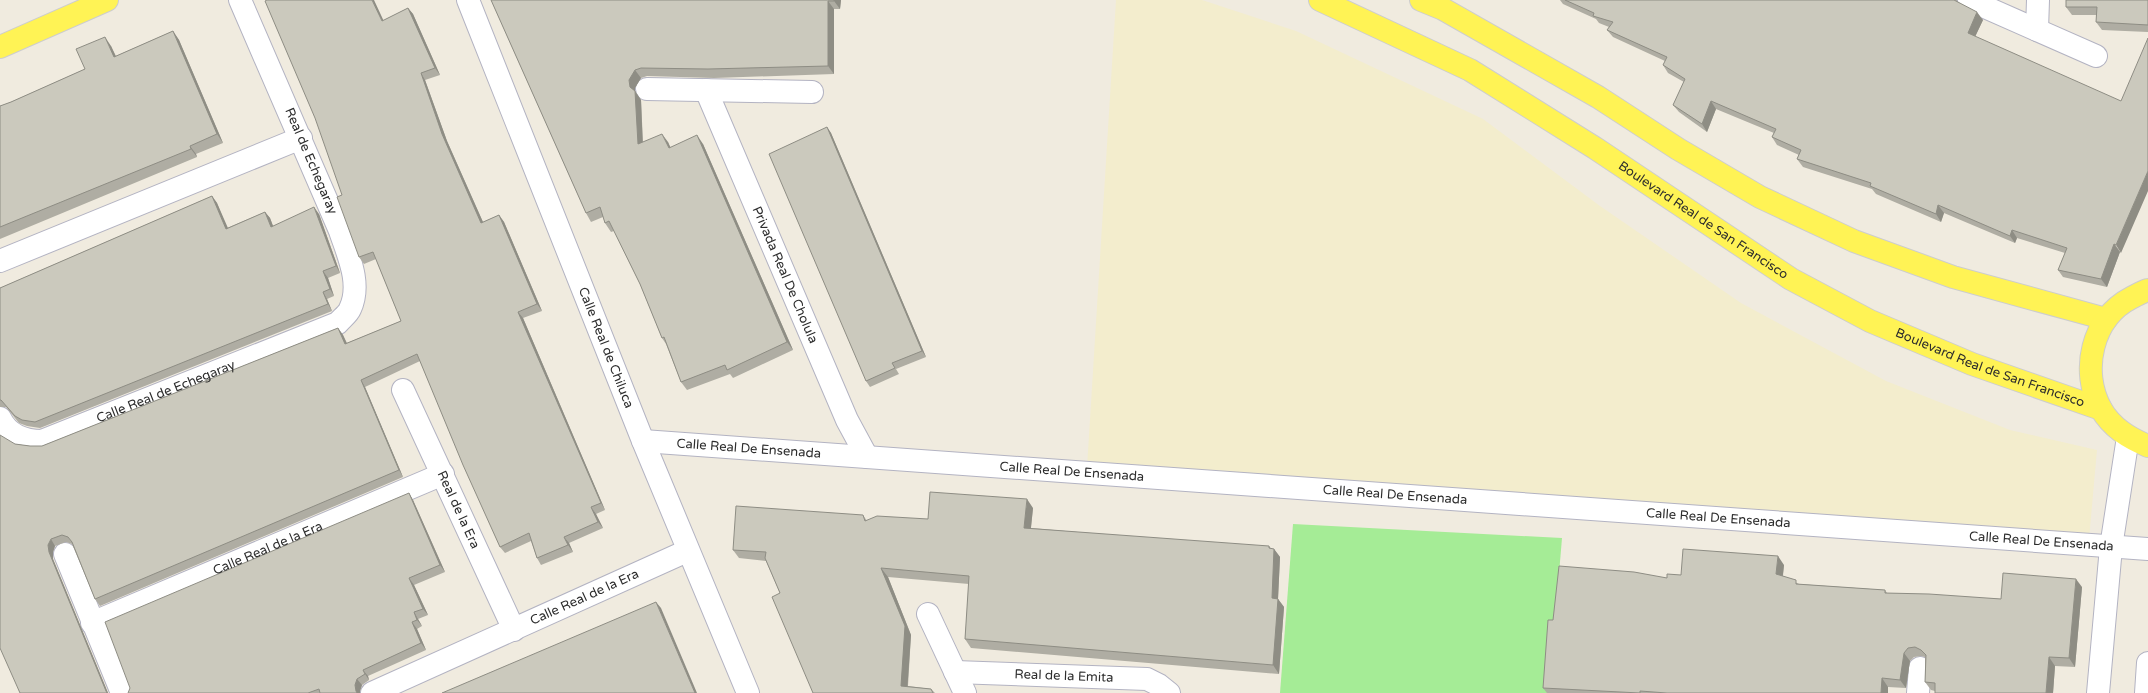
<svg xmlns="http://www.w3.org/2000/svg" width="2148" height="693" font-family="'Varela Round',sans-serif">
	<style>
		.education { fill: #f3edcd }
		.green { fill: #a5ec96 }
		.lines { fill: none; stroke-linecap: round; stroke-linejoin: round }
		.minor-casing { stroke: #b3b3c2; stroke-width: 24 }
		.major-casing { stroke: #cdcdcd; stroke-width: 24 }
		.minor { stroke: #fff; stroke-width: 22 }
		.major { stroke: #fff355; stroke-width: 22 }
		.wall { fill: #afada3 }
		.shaded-wall { fill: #8e8d84 }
		.building { fill: #cbc9bd; stroke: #8e8d84 }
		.labels { text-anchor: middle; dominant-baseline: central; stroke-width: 4; stroke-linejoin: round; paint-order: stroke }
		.street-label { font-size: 13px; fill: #2d2d2d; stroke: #fff }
	</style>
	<rect width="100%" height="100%" fill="#f0ebdf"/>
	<path class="education" d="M1116,0H1202L1296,31L1483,119L1600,206L1741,303L1886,381L2010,430L2097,450L2089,539L1288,492L1086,484Z"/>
	<path class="green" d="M1293,524L1562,538L1549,693H1280Z"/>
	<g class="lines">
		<defs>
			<g id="minor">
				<path id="s1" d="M468,0L643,441L748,693"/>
				<path d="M1969,0L2096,56"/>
				<path d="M2037,30L2038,0"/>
				<path d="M647,89L812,92"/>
				<path id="s2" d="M706,90L847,420L867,457"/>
				<path d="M0,261L301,138"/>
				<path id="s3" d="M403,390L514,630"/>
				<path id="s4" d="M0,418C8,435 24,441 42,441L338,323C341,319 348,314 350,309C362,284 348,255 340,231L240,0"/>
				<path id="s5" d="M643,441L2148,549"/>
				<path d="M65,554L122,693"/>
				<path d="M928,614L965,693"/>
				<path id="s6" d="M92,623L443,474"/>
				<path id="s7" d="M955,672L1147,679L1159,685L1169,693"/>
				<path id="s8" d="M372,693L687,551"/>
				<path d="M1918,693L1920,668"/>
				<path d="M2098,693L2111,547L2128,437"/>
				<path d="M2146,693L2148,663"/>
			</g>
			<g id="major">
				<path id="s9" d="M1320,0L1470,70L1595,148L1791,279L1870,321L1972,364L2101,409"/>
				<path d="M1421,0L1443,9L1598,97L1678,149L1760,197L1854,241L1953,277L2106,319"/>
				<path d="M0,47L107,0"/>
				<path d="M2148,290C2142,292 2137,295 2131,298C2092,318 2080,371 2101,409C2112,428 2129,438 2148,446"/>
			</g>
		</defs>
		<use href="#minor" class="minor-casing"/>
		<use href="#major" class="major-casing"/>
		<use href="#minor" class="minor"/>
		<use href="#major" class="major"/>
	</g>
	<path class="wall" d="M491,0H841L840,9H834V74L714,78L647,76L641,78L635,88V91L641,100L643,142H668L670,148L703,144L793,350L733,378L730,374L687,390L681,382L666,344L662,338L640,284L614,231L611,232L605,223L603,217L591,222L586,213Z
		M1560,0H1957V1L1983,20L1975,37L2121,253L2120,252L2107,287L2063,277L2058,270L2065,253L2017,238L2015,243L1944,213L1941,222L1876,194L1872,189L1803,167L1797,159L1799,155L1777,145L1772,137L1774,133L1716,109L1707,132L1679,112L1673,105L1684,82L1668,73L1663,65L1665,61L1613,37L1607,30L1609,27L1599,23L1596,19L1563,4Z
		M2148,0V32L2102,30L2096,22L2097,15H2072L2066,7Z
		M408,8L413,14L440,75L425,80L447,141L483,222L499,215L504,222L542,311L523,318L605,510L596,514L603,528L569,543L573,552L541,565L537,558L531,541L505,553L500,547L420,361L365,387L403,477L100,606L95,599L72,544L66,542L55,546L53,552V559L108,693H20L15,444L30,446H42L338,328L343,335L347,343L401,321L376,259L364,264L359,257L342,195L383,21Z
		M173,31L179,40L223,143L196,154L197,157L0,239V106L11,102L85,69L111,46L116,56Z
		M827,127L831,133L926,357L896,369L899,374L870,387L866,381Z
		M212,196L217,203L227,228L265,212L270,218L273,226L319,214L340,273L328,278L334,296L327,299L332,311L40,428L27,426L19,423L6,407H0V288Z
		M409,493L413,500L445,572L414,585L428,615L418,619L422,626L417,629L426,650L368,676L369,680L362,685L360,691V693H128Z
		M1033,508L1031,528L1274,549L1280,557L1278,599L1284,607L1279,674L971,648L965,639L969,584L888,577L911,635L908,686L931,689L935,693H813L780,593L766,561L739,558L733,550L863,515L867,521L928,519Z
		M1784,565L1783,576L1799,584L1885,590L1887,593L2001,599L2082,587L2075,667L2055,666L2053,693H1935V691L1931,690L1925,682V657L1921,656L1914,657L1910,661L1906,688L1888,687V693H1547L1543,688L1553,620L1667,578L1681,575Z"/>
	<path class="shaded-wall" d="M372,0H374L387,28L382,21Z
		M834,0H841L840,9L834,1Z
		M828,1L834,9V74L828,66Z
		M408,8L413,14L440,75L435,68Z
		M1977,12L1983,20L1973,41L1968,33Z
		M173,31L179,40L223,143L217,134Z
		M105,37L111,46L120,66L114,57Z
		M635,70L641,78L635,88V91L641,100L643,152L638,144L630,87L629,80Z
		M421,73L425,80L447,141L486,229L481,223L442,134Z
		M1711,101L1716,109L1707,132L1702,124Z
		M827,127L831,133L926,357L922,351Z
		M662,134L668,142L675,157L669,148Z
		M697,135L703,144L793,350L787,342Z
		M190,146L196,154L197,157L191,149Z
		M2148,171V191L2121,253L2116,245Z
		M212,196L217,203L231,235L226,229Z
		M1938,205L1944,213L1941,222L1936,214Z
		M314,207L319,214L340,273L336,266Z
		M265,212L270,218L276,234L271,227Z
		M499,215L504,222L542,311L537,304Z
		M2012,230L2017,238L2015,243L2010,236Z
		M2114,244L2120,252L2107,287L2101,279Z
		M323,271L328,278L334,296L330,289Z
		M323,292L327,299L332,311L328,304Z
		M518,312L523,318L605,510L601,503Z
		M338,328L343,335L350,351L345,344Z
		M361,380L365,387L403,477L399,470Z
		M409,493L413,500L445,572L440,565Z
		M1027,499L1033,508L1030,536L1024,528Z
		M591,507L596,514L603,528L598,522Z
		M564,537L569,543L573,552L568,545Z
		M51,539L55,546L53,552V559L108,693H107L106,691L49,552L48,545Z
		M1269,546L1274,553V549L1280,557L1278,599L1284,607L1279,674L1273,665L1272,598Z
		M1778,556L1784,565L1782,582L1776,574Z
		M881,568L888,577L911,635L907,693L901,686Z
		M409,578L414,585L428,615L423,609Z
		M2076,579L2082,587L2075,667L2069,658Z
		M656,602L661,608L697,693H695Z
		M414,612L422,626L417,620Z
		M412,622L417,629L426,650L421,643Z
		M1904,653L1910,661L1906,688L1900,680Z
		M2049,657L2055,666L2053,693H2046Z
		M363,670L368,676L369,680L365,674Z
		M1882,678L1888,687V693H1881Z
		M357,679L362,685L360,691V693H357L356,691L355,685Z"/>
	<path class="building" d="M267,0H372L382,21L408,8L435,68L421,73L442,134L481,223L499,215L537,304L518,312L601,503L591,507L598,522L564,537L568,545L537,558L529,533L500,547L463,465L417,354L361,380L399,470L95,599L72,542L68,537L62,535L51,539L48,545L49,552L106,691L107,693H20L0,648V435L15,444L30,446H42L338,328L345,344L401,321L373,252L359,257L337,197L342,195L315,118L265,1Z
		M491,0H834V1H828V66L708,69L641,68L635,70L629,80L630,87L635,91L638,144L662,134L669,148L697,135L787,342L727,370L725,365L681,382L664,337L662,338L640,284L609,221L605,223L600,207L586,213Z
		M1565,0H1954L1977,12L1968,33L2121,101L2148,38V171L2116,245L2114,244L2101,279L2058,270L2067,248L2012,230L2010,236L1938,205L1936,214L1870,186L1871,183L1797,159L1801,150L1772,137L1776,129L1711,101L1702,124L1673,105L1685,79L1663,65L1667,57L1607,30L1613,22L1593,16L1594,13Z
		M2066,0H2148V25L2096,22L2097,7H2066Z
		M173,31L217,134L190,146L191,149L0,227V106L11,102L85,69L76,49L105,37L114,57Z
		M827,127L922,351L892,363L895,368L866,381L769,154Z
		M212,196L226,229L265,212L271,227L314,207L336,266L323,271L330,289L323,292L328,304L35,422L22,420L15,416L1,400H0V288Z
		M930,492L1027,499L1024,528L1269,546V548L1274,549L1272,598L1278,599L1273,665L965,639L969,576L881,568L905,626L901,686L931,689L933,693H813L772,597L780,593L765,558L766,552L733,550L736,506L863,515L865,521L877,516L928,519Z
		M409,493L440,565L409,578L423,609L414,612L417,620L412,622L421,643L363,670L365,674L357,679L355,685L356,691L357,693H320L319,689L308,693H128L130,688L105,622Z
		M1683,549L1778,556L1776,574L1796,580V584L1885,590V593L1929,594L2001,599L2003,573L2076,579L2069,658L2049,657L2046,693H1935V683L1925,682L1926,655L1921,650L1915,647L1908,648L1904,653L1900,680L1882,678L1881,693H1667L1640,691V693L1543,688L1548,620H1553L1559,566L1634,572L1667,578V574L1681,575Z
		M656,602L695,693H442Z"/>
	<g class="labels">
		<g class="street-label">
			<text transform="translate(311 161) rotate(67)">Real de Echegaray</text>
			<text stroke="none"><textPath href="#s9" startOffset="443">Boulevard Real de San Francisco</textPath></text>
			<text stroke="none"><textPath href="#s2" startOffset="201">Privada Real De Cholula</textPath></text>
			<text stroke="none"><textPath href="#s1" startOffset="374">Calle Real de Chiluca</textPath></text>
			<text stroke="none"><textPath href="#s9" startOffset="767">Boulevard Real de San Francisco</textPath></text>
			<text stroke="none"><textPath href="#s4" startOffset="184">Calle Real de Echegaray</textPath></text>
			<text stroke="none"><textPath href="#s5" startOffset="106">Calle Real De Ensenada</textPath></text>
			<text stroke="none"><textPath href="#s5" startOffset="430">Calle Real De Ensenada</textPath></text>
			<text stroke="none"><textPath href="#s5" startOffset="754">Calle Real De Ensenada</textPath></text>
			<text stroke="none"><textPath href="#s3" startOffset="132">Real de la Era</textPath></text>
			<text stroke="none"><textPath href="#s5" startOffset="1078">Calle Real De Ensenada</textPath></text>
			<text stroke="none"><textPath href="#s5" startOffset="1402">Calle Real De Ensenada</textPath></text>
			<text stroke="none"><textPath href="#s6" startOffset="191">Calle Real de la Era</textPath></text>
			<text stroke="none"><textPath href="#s8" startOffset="233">Calle Real de la Era</textPath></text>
			<text stroke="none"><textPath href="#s7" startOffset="109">Real de la Emita</textPath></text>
		</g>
	</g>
</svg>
